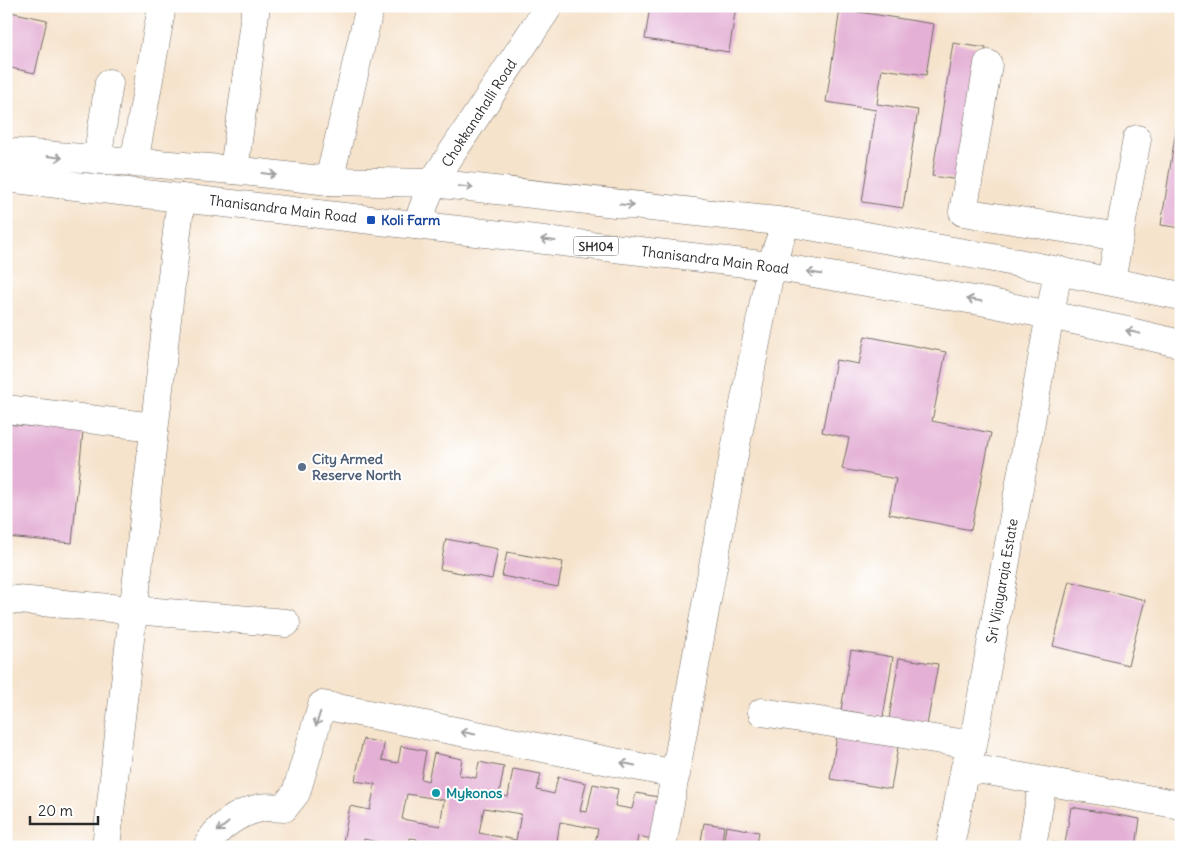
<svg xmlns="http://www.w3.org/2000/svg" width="1187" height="853" font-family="Delius,sans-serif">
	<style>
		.building { fill: #e4b0d5; fill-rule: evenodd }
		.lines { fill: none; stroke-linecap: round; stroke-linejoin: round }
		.minor-casing { stroke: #726b63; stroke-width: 29 }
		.major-casing { stroke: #726b63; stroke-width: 29 }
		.minor { stroke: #fff; stroke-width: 28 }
		.major { stroke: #fff; stroke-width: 28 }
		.oneway { stroke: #a0a0a0 }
		.transit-dot { fill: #1a4fb4; stroke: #fff; stroke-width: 2 }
		.service-dot { fill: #5c6f8a; stroke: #fff; stroke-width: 2 }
		.culture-dot { fill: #0f9aa8; stroke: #fff; stroke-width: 2 }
		.labels { text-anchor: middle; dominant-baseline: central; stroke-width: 4; stroke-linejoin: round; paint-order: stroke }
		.shield { fill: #fff; stroke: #6b6b6b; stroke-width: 1 }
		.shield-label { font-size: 12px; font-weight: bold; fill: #2b2b2b }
		.street-label { font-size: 14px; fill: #2b2b2b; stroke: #fff }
		.transit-label { font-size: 14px; font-weight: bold; fill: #164399; stroke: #fff; text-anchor: start }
		.service-label { font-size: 14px; font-weight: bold; fill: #4e5e75; stroke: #fff; text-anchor: start }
		.culture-label { font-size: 14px; font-weight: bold; fill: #0d838f; stroke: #fff; text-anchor: start }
	</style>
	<rect width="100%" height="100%" fill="#fff"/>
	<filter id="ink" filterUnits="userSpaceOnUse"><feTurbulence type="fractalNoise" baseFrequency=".02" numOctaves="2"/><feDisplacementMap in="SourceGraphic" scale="10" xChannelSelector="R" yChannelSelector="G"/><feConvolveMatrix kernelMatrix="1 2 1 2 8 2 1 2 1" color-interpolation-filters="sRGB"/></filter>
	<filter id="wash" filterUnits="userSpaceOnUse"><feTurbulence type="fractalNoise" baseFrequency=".0096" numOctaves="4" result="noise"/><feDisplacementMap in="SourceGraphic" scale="20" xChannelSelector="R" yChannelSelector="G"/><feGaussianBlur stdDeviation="1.12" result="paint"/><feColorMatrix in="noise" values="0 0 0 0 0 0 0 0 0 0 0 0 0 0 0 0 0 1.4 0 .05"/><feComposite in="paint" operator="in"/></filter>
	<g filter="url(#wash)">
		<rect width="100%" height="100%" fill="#f6e3cc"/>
		<g id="blocks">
			<path class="building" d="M650,6H736L729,52L645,39Z
				M840,9L934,24L926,75L882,69L877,104L918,110L903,208L862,202L876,110L826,102Z
				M6,11L47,20L35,73L6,67Z
				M953,43L986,48L966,181L932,176Z
				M1180,104H1181V228L1161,225Z
				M865,336L946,352L932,421L991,433L971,530L889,514L896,479L842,469L849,438L822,432L836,360L859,364Z
				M6,424L83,431L72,543L6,537Z
				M446,539L498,549L492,579L440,569Z
				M507,552L563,562L558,587L502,576Z
				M1069,581L1145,600L1128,665L1053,646Z
				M851,650L893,657L883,717L841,710Z
				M899,658L938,664L927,725L889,719Z
				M837,736L898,747L891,789L830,779Z
				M363,739L384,743L382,760L398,763L401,746L426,751L421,779L428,781L434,753L462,759L459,775L476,778L479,762L504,767L499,795L508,797L513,769L541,774L537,790L554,794L558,777L586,783L580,811L587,812L593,784L618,789L615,806L632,809L636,793L664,798L656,840L638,836L636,847H594L598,829L560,822L556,847H416L417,839L410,838L408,847H380L381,843L364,839L363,847H342L350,806L370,810L375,784L355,781ZM407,794L444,800L440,826L402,819ZM484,808L521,814L516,840L479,833Z
				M1071,807L1140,819L1136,847H1051V842L1065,844Z
				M704,823L724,826L721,847H700Z
				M726,826L759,832L756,847H723Z"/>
		</g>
	</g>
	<g filter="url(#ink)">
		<use href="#blocks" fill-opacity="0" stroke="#726b63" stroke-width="1"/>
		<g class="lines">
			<defs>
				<path id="minor" d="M988,64L963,212L1119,237
					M97,160L109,83
					M134,163L162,6
					M234,170L256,6
					M329,181L370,6
					M417,225L432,183L549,6
					M1111,281L1137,139
					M6,409L154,427
					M6,599L286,623
					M762,712L973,745
					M965,767L1181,805
					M106,847L181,198
					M207,847C216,827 238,813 260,808C267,806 276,808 284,808L296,793L322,705L676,774
					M662,847L724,506L771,266L786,222
					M950,847L965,767L973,745L1058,270
					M1032,847L1043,781"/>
				<path id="major" d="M6,152L234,170L329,181L432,183L786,222L999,259L1181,296
					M6,178L771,266L986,302L1127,331L1181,344"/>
			</defs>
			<use href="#minor" class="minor-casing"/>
			<use href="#major" class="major-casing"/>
			<use href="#minor" class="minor"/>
			<use href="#major" class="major"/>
		</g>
		<defs><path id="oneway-shaft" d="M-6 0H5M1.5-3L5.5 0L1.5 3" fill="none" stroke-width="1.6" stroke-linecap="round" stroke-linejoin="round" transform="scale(1.25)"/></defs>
		<g class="oneway">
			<use href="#oneway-shaft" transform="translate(55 157) rotate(7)"/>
			<use href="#oneway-shaft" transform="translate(269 174) rotate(7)"/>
			<use href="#oneway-shaft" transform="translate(466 187) rotate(6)"/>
			<use href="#oneway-shaft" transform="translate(627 205) rotate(6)"/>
			<use href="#oneway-shaft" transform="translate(548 240) rotate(-173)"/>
			<use href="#oneway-shaft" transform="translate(814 273) rotate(-171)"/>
			<use href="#oneway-shaft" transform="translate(974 300) rotate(-171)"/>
			<use href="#oneway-shaft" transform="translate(1133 332) rotate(-167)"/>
			<use href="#oneway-shaft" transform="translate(318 719) rotate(108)"/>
			<use href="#oneway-shaft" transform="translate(468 733) rotate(-169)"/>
			<use href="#oneway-shaft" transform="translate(628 764) rotate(-169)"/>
			<use href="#oneway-shaft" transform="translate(223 827) rotate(141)"/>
		</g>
	</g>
	<rect class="transit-dot" x="366" y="215" width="10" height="10" rx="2.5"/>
	<circle class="service-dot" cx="302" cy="467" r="5"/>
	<circle class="culture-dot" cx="436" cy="793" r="5"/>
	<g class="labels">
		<rect class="shield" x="573.5" y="236.5" width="45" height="19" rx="4"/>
		<g class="shield-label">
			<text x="596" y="246">SH104</text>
		</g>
		<g class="street-label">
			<text transform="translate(479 113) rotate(-57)">Chokkanahalli Road</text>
			<text transform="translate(283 209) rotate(7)">Thanisandra Main Road</text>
			<text transform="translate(715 260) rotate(7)">Thanisandra Main Road</text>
			<text transform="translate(1002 581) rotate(-80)">Sri Vijayaraja Estate</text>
		</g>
		<g class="transit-label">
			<text x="381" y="220">Koli Farm</text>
		</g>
		<g class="service-label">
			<text x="312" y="459">City Armed<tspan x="312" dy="16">Reserve North</tspan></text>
		</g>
		<g class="culture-label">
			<text x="446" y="793">Mykonos</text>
		</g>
	</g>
	<rect width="1187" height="853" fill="none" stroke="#fff" stroke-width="25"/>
	<path d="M30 816v8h68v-8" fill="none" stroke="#2b2b2b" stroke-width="2.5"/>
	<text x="38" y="816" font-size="15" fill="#2b2b2b" stroke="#ffffff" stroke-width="4" paint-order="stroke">20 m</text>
</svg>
